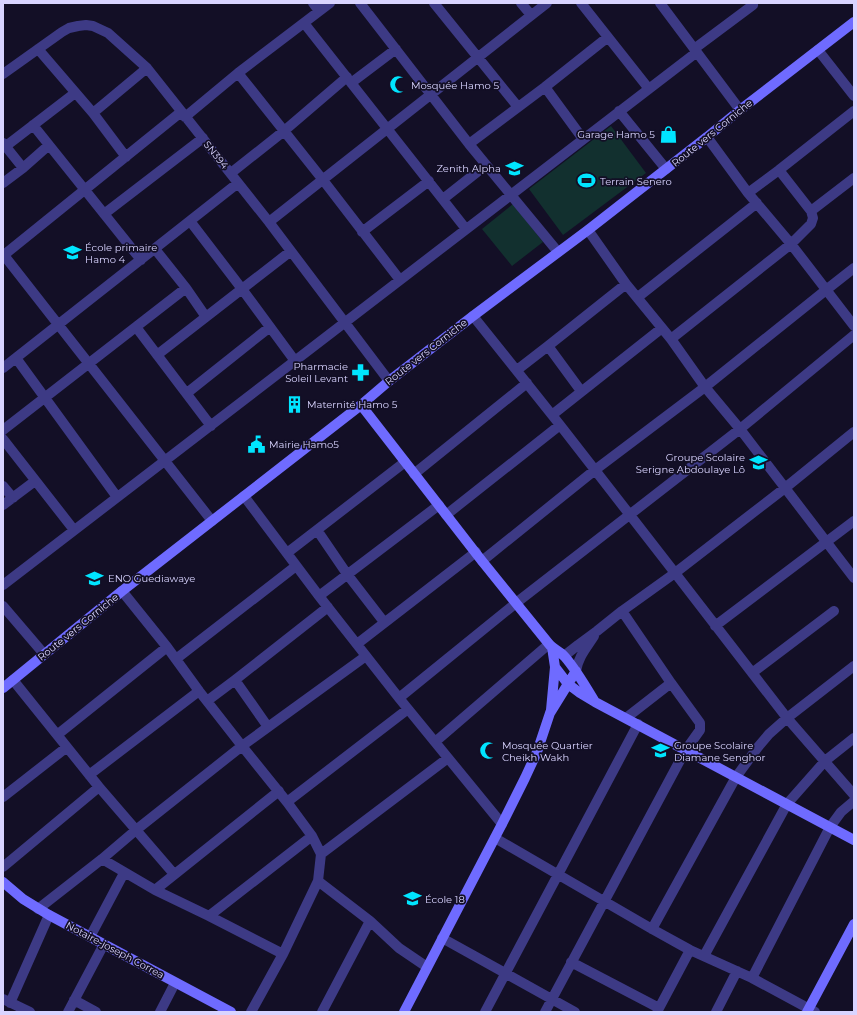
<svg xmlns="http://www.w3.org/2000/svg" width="857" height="1015" font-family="Montserrat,sans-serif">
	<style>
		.green { fill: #12302f }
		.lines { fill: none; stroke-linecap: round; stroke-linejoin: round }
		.street { stroke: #3d3a85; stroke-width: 10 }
		.secondary { stroke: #6f6bff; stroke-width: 10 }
		.labels { text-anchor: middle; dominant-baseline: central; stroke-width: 3.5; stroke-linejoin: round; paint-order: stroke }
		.poi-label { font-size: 10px; fill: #d9d4ff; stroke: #130f26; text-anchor: start }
		.street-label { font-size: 10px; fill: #d9d4ff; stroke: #130f26 }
	</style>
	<rect width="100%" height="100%" fill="#130f26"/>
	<path class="green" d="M611,126L646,173L563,235L529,189Z
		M513,204L543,242L512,266L482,229Z"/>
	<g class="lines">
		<path class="street" d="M313,3L319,11
			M360,3L469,144L558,252
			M434,3L518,107
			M521,3L531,15
			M581,3L649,89
			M660,3L740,110
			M304,23L466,229
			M38,49L93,113L126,157
			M694,49L753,5L752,3
			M818,50L854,96
			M238,73L323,180L400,280
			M3,74L62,32L69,28L78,26L86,25L93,26L108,33L147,68L269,222L389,381
			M351,83L396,49
			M545,87L583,139
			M619,111L666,169
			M93,113L147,68
			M185,117L238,73L330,3
			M33,125L141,260
			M707,137L748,193L791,244L854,326
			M3,143L23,168
			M469,144L545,87L608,37
			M6,146L75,93
			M231,173L284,131L347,77
			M3,183L23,168L49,145
			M748,193L779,170L854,111
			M443,199L486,165
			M811,211L854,178
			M104,214L203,138
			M190,221L242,289L295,361
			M269,222L547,3
			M588,230L626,284L671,339L705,387L740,429L854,578
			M362,232L429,181
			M155,249L186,288L206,317
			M3,254L212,521
			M4,255L181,112
			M638,297L757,203
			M473,316L560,425L595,470L675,573L787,718L854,795
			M136,327L211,426
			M671,339L791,244L811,224L813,218L811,211L779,170
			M548,346L581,391
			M157,355L291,251
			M16,358L117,497
			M3,368L238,183
			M517,370L548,346L626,284
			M187,393L270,327
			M552,415L662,328
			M3,430L186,288
			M3,439L74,530
			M414,474L527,383
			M3,486L13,498
			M244,496L319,596L399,698L502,824
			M3,505L35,481
			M446,515L560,425
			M317,530L347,574L384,622
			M287,553L405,462
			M482,561L595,470L705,387L826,290L854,268
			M3,585L697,52
			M122,591L167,647L199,691L242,746L287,802L312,836L321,854L318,881L370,921L399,948L427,967
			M319,596L439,505
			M3,606L44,654
			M715,626L854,521
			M357,644L476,552
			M564,656L578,645L597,631L622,611L675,573L785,488L854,432
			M176,659L296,566
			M576,671C578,657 587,647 594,636
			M752,673L834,611
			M13,680L99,787L174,874
			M235,680L268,727
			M399,698L516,603L740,429L854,335
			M207,701L235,680L328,607
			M626,718L671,683
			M57,735L167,647
			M435,742L549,644
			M89,775L199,691
			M3,797L67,747
			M287,802L408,709
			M495,838L652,929L690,950L752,978L815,1012
			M321,854L448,758
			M102,859L155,890L209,916L283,954
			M3,867L99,787
			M155,890L279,791
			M38,909L102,859L136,830L242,746L366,656
			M209,916L312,836
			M652,929L736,777L758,747L769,734L787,718L854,666
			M90,937L124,873
			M442,938L575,1012
			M704,956L787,804L825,761L854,738
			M571,962L659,1008
			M752,978L830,827L841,812L854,801
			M3,999L30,1012
			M74,1000L96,1012
			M10,1003L49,915
			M68,1012L104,944
			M160,1012L175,983
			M251,1012L283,954L318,881
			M322,1012L370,921
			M485,1012L638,724
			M545,1012L685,751L700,730V723L671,683L622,611
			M657,1012L690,950
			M716,1012L737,971"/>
		<path class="secondary" d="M361,405L482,561L549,644C553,649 561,652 565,657C577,671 586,687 595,702
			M555,667L568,684L580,693L595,702L854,840
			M3,688L122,591L361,405L389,381L473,316L588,230L707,137L740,110L854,22
			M551,710L555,667L552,647
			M3,882L23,899L49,915L231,1012
			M404,1012L502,824L525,778L537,752L550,713L576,671
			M807,1012L854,924"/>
	</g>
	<defs>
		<symbol id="mosque-bare" viewBox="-9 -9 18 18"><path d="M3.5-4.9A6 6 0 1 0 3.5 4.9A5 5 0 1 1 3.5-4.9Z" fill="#00e5ff" stroke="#130f26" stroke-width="2.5" paint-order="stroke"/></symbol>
		<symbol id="shop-bare" viewBox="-9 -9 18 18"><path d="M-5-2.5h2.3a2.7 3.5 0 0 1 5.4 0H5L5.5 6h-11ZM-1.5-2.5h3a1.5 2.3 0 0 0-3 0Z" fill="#00e5ff" stroke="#130f26" stroke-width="2.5" paint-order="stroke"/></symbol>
		<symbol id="school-bare" viewBox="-9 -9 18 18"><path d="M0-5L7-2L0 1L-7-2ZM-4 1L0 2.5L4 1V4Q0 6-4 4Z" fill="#00e5ff" stroke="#130f26" stroke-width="2.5" paint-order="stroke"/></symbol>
		<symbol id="stadium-bare" viewBox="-9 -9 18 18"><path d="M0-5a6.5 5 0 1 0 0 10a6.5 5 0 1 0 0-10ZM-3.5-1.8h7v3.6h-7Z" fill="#00e5ff" stroke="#130f26" stroke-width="2.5" paint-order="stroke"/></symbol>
		<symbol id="pharmacy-bare" viewBox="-9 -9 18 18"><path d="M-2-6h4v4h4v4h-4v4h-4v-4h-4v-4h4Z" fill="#00e5ff" stroke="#130f26" stroke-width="2.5" paint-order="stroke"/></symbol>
		<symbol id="building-bare" viewBox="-9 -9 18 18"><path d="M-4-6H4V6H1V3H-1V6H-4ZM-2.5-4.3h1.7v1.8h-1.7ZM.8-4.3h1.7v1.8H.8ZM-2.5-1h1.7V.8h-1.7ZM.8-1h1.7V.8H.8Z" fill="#00e5ff" stroke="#130f26" stroke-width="2.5" paint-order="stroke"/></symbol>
		<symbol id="civic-bare" viewBox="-9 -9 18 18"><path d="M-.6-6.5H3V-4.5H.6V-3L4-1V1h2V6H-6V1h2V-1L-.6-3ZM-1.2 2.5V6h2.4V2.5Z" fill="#00e5ff" stroke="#130f26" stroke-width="2.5" paint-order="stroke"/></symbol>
		<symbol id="university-bare" viewBox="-9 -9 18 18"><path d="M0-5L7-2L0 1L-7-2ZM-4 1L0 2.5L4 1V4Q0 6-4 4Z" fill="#00e5ff" stroke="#130f26" stroke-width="2.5" paint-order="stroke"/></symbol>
	</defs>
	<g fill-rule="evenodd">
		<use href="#mosque-bare" x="386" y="72" width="25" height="25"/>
		<use href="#shop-bare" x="656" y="122" width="25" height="25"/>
		<use href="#school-bare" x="502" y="156" width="25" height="25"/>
		<use href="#stadium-bare" x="574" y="168" width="25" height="25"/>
		<use href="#school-bare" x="60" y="240" width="25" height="25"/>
		<use href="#pharmacy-bare" x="348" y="360" width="25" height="25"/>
		<use href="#building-bare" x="282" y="392" width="25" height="25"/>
		<use href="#civic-bare" x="244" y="432" width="25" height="25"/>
		<use href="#school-bare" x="746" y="450" width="25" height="25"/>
		<use href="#university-bare" x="82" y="566" width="25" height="25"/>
		<use href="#mosque-bare" x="476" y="738" width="25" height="25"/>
		<use href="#school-bare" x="648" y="738" width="25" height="25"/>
		<use href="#school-bare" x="400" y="886" width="25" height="25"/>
	</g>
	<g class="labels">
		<g class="poi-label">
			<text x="411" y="85">Mosquée Hamo 5</text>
			<text x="655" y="134" text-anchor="end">Garage Hamo 5</text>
			<text x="501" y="168" text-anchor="end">Zenith Alpha</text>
			<text x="600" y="181">Terrain Senero</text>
			<text x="85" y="247">École primaire<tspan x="85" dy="12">Hamo 4</tspan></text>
			<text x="348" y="366" text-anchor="end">Pharmacie<tspan x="348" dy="12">Soleil Levant</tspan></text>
			<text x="307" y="404">Maternité Hamo 5</text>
			<text x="269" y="444">Mairie Hamo5</text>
			<text x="745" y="457" text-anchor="end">Groupe Scolaire<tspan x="745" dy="12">Serigne Abdoulaye Lô</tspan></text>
			<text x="108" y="578">ENO Guediawaye</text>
			<text x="502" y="745">Mosquée Quartier<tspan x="502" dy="12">Cheikh Wakh</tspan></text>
			<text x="674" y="745">Groupe Scolaire<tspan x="674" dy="12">Diamane Senghor</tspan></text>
			<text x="425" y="899">École 18</text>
		</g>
		<g class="street-label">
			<text transform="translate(712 133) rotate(-39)">Route vers Corniche</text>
			<text transform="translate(216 155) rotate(51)">SN394</text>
			<text transform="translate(426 352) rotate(-38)">Route vers Corniche</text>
			<text transform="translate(78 627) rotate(-39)">Route vers Corniche</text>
			<text transform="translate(115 950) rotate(28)">Notaire-joseph Correa</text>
		</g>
	</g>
	<rect width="857" height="1015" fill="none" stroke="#d9d4ff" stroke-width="8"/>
</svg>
